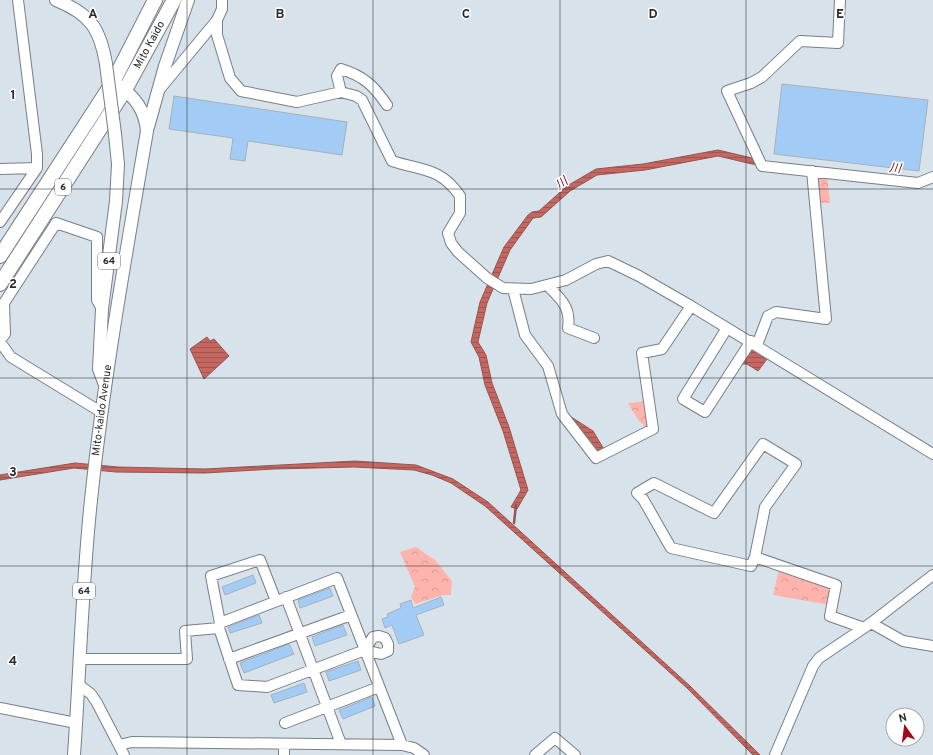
<svg xmlns="http://www.w3.org/2000/svg" width="933" height="755" font-family="Overpass,'Noto Sans JP',sans-serif">
	<style>
		.forest { fill: url(#forest-crowns) }
		.water { fill: url(#water-rules); stroke: #965551 }
		.lines { fill: none; stroke-linecap: round; stroke-linejoin: round }
		.stream { stroke: #965551; stroke-width: 2.5 }
		.building { fill: #a2ccf5; stroke: #a7b1ba }
		.minor-casing { stroke: #777f88; stroke-width: 12 }
		.major-casing { stroke: #777f88; stroke-width: 14 }
		.highway-casing { stroke: #777f88; stroke-width: 16 }
		.minor { stroke: #fff; stroke-width: 10 }
		.major { stroke: #fff; stroke-width: 12 }
		.highway { stroke: #fff; stroke-width: 14 }
		.major-bridge-casing { stroke: #777f88; stroke-width: 14; stroke-linecap: butt }
		.major-bridge { stroke: #fff; stroke-width: 12 }
		.grid { fill: none; stroke: #282c2f; stroke-width: 1; stroke-opacity: 0.55 }
		.labels { text-anchor: middle; dominant-baseline: central; stroke-width: 3; stroke-linejoin: round; paint-order: stroke }
		.shield { fill: #fff; stroke: #686b6d; stroke-width: 1 }
		.shield-label { font-size: 10px; font-weight: bold; fill: #282c2f }
		.street-label { font-size: 11px; fill: #282c2f; stroke: #fff }
		.water-label { font-size: 12px; font-style: italic; fill: #810613; stroke: #fff }
		.grid-label { font-size: 13px; text-anchor: middle; font-weight: bold; fill: #282c2f; stroke: #fff; stroke-width: 3; stroke-linejoin: round; paint-order: stroke }
	</style>
	<defs>
		<pattern id="forest-crowns" width="20" height="18" patternUnits="userSpaceOnUse"><rect width="20" height="18" fill="#feb4ad"/><path d="M2 6a3 3 0 1 1 6 0M12 15a3 3 0 1 1 6 0" fill="none" stroke="#da9b95"/></pattern>
		<pattern id="water-rules" width="6" height="5" patternUnits="userSpaceOnUse"><rect width="6" height="5" fill="#c56760"/><path d="M0 2.5h6" fill="none" stroke="#a05550"/></pattern>
	</defs>
	<rect width="100%" height="100%" fill="#d8e2eb"/>
	<path class="forest" d="M813,173L827,175L830,203H816Z
		M647,401L648,429L638,420L628,403Z
		M416,547L435,560L452,581L451,595H443L415,604L411,597L415,587L400,552Z
		M779,570L834,586L830,605L773,595Z"/>
	<path class="water" d="M718,150L773,163L917,182L752,164L718,156L645,170L597,175L570,191L541,217L533,218L510,250L487,303L478,342L486,355L492,383L509,427L528,490L517,509L511,507L521,490L503,431L485,385L479,357L471,342L480,302L504,247L528,215L532,212L539,211L567,186L596,169L643,164Z
		M207,337L210,341L214,339L229,356L204,379L190,349Z
		M751,344L770,355L758,371L747,364H738Z
		M565,413L593,431L605,451L597,455Z
		M355,461L416,465L453,479L488,502L690,686L760,755H753L687,688L485,506L451,483L432,475L414,470L354,467L274,469L205,473L116,472L74,468L0,480V475L75,463L118,467L205,469Z"/>
	<g class="lines">
		<path class="stream" d="M514,523L516,505"/>
	</g>
	<path class="building" d="M782,84L928,100L919,171L774,154Z
		M174,96L347,122L342,155L248,141L245,161L230,159L233,138L169,129Z
		M253,575L256,583L225,595L222,587Z
		M330,588L333,596L300,608L298,600Z
		M441,597L444,605L416,615L424,635L399,644L392,625L385,628L382,619L388,617L387,614L401,608L400,604L411,600L413,608Z
		M259,615L262,623L230,633L228,627Z
		M343,625L347,635L315,646L312,637Z
		M289,644L294,654L244,673L240,663Z
		M358,661L361,670L329,681L326,672Z
		M304,683L307,692L274,703L271,695Z
		M372,697L375,706L343,719L339,710Z"/>
	<g class="lines">
		<defs>
			<path id="minor" d="M840,0L838,43L800,41L762,77L751,83L727,91L762,166L918,183L933,177
				M217,20V35L230,78L241,91L297,102L341,92L356,96L362,100L392,161C422,171 440,167 460,196V213L448,233L451,243L458,252L487,278L503,288L531,289L566,280L596,264L608,261L639,276L691,306L933,454
				M159,90L217,20L222,9V0
				M341,92L337,76L341,69C364,76 374,86 387,105
				M0,169L37,168
				M0,222L37,168V154L18,0
				M547,285C561,299 571,307 568,328L594,338
				M513,289L525,335L548,366L562,414L596,458L653,429L642,353L662,349L691,306
				M727,328L683,399L705,412L751,341
				M0,340L5,334L4,303L56,223L97,237V300L102,309
				M0,342L11,357L101,412
				M757,345L768,316L776,312L826,319L812,171
				M763,444L796,464L765,507L755,557L751,566L671,548L643,499L637,493L654,483L714,513Z
				M755,557L836,585L830,616L864,628
				M286,597L341,744
				M220,623L211,576L260,560L276,601
				M871,623L903,641L933,646
				M219,628L238,685L267,687L365,650L373,637L379,636L385,638L388,644V651L381,654L365,650
				M79,659H187L185,631L219,628L220,623L337,578L402,745
				M229,659L351,615
				M79,685L91,694L97,703L124,755
				M0,708L76,723
				M285,723L379,687
				M119,745L132,742L402,745L414,748L424,755
				M284,755V744
				M535,755L555,738L575,755
				M775,755L813,666L819,658L871,623L933,575"/>
			<g id="major">
				<path d="M56,0C90,14 100,28 106,64"/>
				<path d="M148,127L165,66L188,0"/>
				<path d="M105,385L99,369L102,309L116,201L118,164L115,134"/>
				<path id="s1" d="M74,755C80,670 82,584 91,500C104,376 126,254 147,131C145,110 135,96 117,85"/>
			</g>
			<g id="highway">
				<path d="M0,256L113,82L155,0"/>
				<path id="s2" d="M0,284L125,90L174,0"/>
			</g>
		</defs>
		<use href="#minor" class="minor-casing"/>
		<use href="#major" class="major-casing"/>
		<use href="#highway" class="highway-casing"/>
		<use href="#minor" class="minor"/>
		<use href="#major" class="major"/>
		<use href="#highway" class="highway"/>
		<defs>
			<path id="major-bridge" d="M106,64L115,134"/>
		</defs>
		<use href="#major-bridge" class="major-bridge-casing"/>
		<use href="#major-bridge" class="major-bridge"/>
	</g>
	<path class="grid" d="M187,0V755M373,0V755M560,0V755M746,0V755M0,189H933M0,378H933M0,566H933"/>
	<g class="labels">
		<g class="shield">
			<rect x="55" y="179" width="16" height="16" rx="3"/>
			<rect x="98" y="253" width="22" height="16" rx="3"/>
			<rect x="73" y="583" width="22" height="16" rx="3"/>
		</g>
		<g class="shield-label">
			<text x="63" y="187">6</text>
			<text x="109" y="261">64</text>
			<text x="84" y="591">64</text>
		</g>
		<g class="street-label">
			<text stroke="none"><textPath href="#s2" startOffset="282">Mito Kaido</textPath></text>
			<text stroke="none"><textPath href="#s1" startOffset="346">Mito-kaido Avenue</textPath></text>
		</g>
		<g class="water-label">
			<text transform="translate(895 169) rotate(6)">川</text>
			<text transform="translate(562 184) rotate(-37)">川</text>
		</g>
	</g>
	<g class="grid-label">
		<text x="93" y="18">A</text>
		<text x="280" y="18">B</text>
		<text x="466" y="18">C</text>
		<text x="653" y="18">D</text>
		<text x="840" y="18">E</text>
		<text x="13" y="99">1</text>
		<text x="13" y="288">2</text>
		<text x="13" y="476">3</text>
		<text x="13" y="665">4</text>
	</g>
	<g transform="translate(905 727) rotate(346)"><circle r="19" fill="#ffffff" stroke="#a9abac"/>
	<path d="M0-3L7 15L0 10L-7 15Z" fill="#a3081a"/>
	<text y="-6" font-size="11" font-weight="bold" text-anchor="middle" fill="#282c2f">N</text>
	</g>
</svg>
